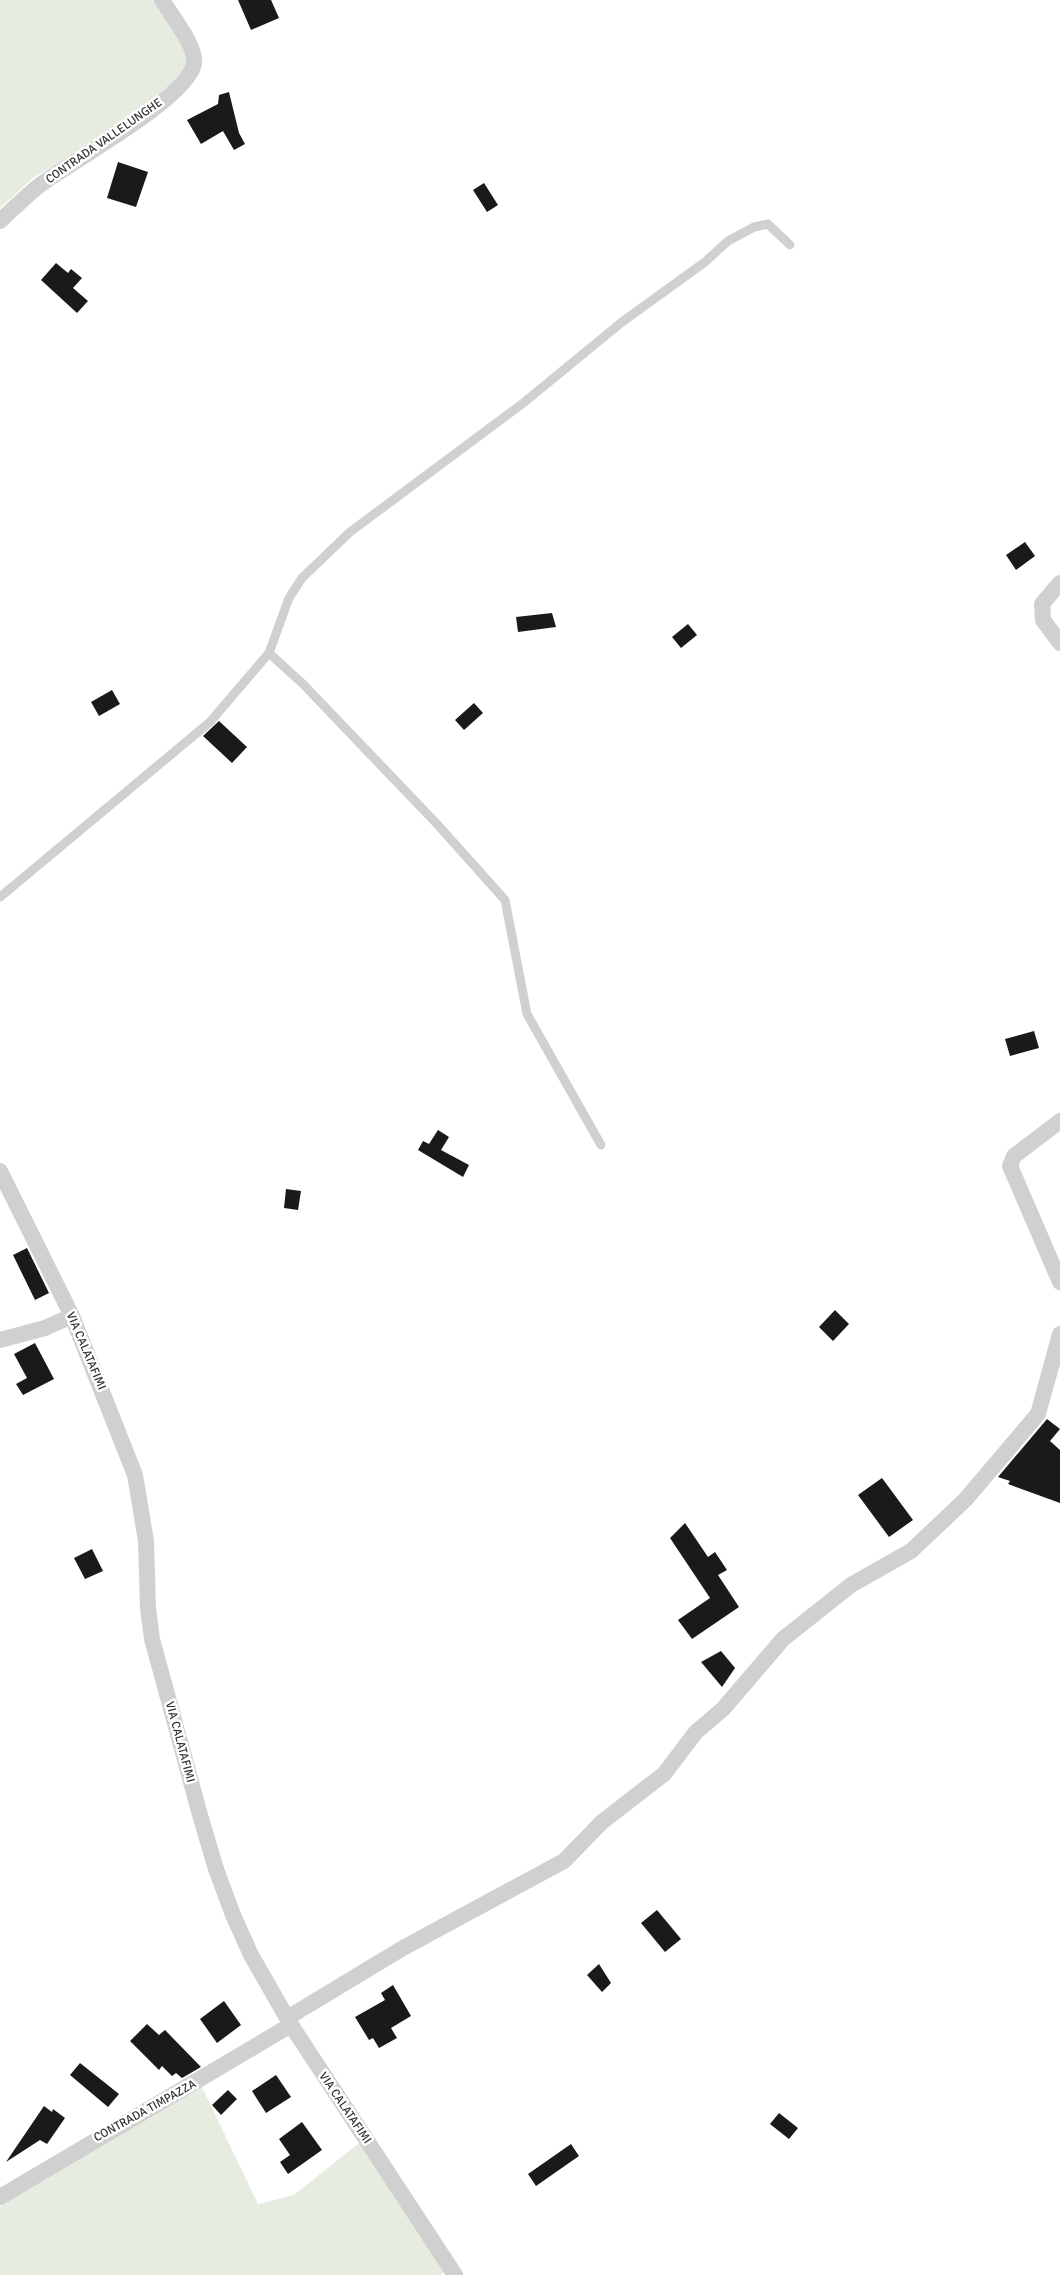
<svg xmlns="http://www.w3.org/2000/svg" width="1060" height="2275" font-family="Signika,sans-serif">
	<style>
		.green { fill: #e6ecdf }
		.building { fill: #1a1a1a }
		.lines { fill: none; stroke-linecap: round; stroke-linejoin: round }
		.service { stroke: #d0d0d0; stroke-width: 9 }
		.minor { stroke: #d0d0d0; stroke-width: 16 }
		.labels { text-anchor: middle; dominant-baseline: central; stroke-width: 5; stroke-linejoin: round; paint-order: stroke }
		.street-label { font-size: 12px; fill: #333; stroke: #fff }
	</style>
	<rect width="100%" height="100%" fill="#fff"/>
	<path class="green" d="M0,0H156L188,53L185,73L156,99L83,150L34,177L0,208Z
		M201,2085L258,2204L294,2195L359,2143L445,2271L440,2275H0V2206Z"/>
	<path class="building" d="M238,0H271L279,18L251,30Z
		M229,92L239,133L245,144L234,150L223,131L201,144L187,120L218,104L219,95Z
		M118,162L148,172L136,207L107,198Z
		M484,183L498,205L487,212L473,190Z
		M56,263L68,273L71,269L82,278L73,288L88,301L77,313L41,280Z
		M1025,542L1035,556L1016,570L1006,555Z
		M552,613L556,627L518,632L516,617Z
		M688,624L697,635L681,648L672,637Z
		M112,690L120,704L99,716L91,702Z
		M474,703L483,713L464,730L455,720Z
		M219,721L247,747L232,763L203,736Z
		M1034,1031L1039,1048L1010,1056L1005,1039Z
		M438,1130L449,1137L441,1150L469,1165L463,1177L418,1150L423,1141L429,1144Z
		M286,1189L301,1191L298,1210L284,1208Z
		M27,1248L49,1293L35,1300L13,1255Z
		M835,1310L849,1324L833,1341L819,1327Z
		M35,1343L54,1379L23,1395L16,1384L27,1378L14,1354Z
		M1047,1419L1060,1429L1050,1441L1060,1450V1503L1008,1484L1010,1481L998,1477Z
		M882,1478L913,1520L889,1537L858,1495Z
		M685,1523L708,1557L715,1552L727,1570L718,1575L739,1607L692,1639L678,1620L710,1598L670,1538Z
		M92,1549L103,1571L85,1579L74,1558Z
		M721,1651L735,1668L722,1687L701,1662Z
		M657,1910L681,1939L665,1952L641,1923Z
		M599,1964L611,1983L602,1992L587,1975Z
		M393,1985L411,2016L391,2028L397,2038L379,2048L373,2038L369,2040L355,2017L385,2000L381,1993Z
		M224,2001L241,2025L217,2043L200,2019Z
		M147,2024L159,2035L165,2030L201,2067L182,2078L176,2073L172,2076L162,2066L159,2070L130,2041Z
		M80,2063L119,2094L108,2107L70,2075Z
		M276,2075L291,2097L266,2113L252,2091Z
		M228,2090L237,2099L221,2115L212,2105Z
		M44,2106L52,2112L53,2109L65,2118L47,2144L40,2140L6,2162Z
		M779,2113L798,2128L789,2139L770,2124Z
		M302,2122L322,2150L288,2174L280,2162L290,2155L279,2139Z
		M571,2144L579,2156L536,2186L528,2174Z"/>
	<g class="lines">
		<path class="service" d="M269,653L303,684L437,824L505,900L527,1014L601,1145
			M0,897L210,722L269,653L289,598L302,578L350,532L522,404L622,322L705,262L728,241L754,227L768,224L790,245"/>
		<path class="minor" d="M0,221C13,209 26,196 40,185C70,162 187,99 194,64C197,47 171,15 162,0
			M1060,583L1042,604L1043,620L1060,643
			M1060,1121L1014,1156L1010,1166L1060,1282
			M0,1171L72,1316L135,1475L146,1541L148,1608L152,1639L200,1815L216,1869L233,1915L251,1955L291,2025L455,2275
			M0,1340L45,1328L72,1316
			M287,2018L403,1948L564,1861L602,1822L664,1774L696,1732L723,1709L783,1639L851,1585L911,1551L965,1500L1038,1414L1060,1334
			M0,2197L291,2025"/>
	</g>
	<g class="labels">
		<g class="street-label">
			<text transform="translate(104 141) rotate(-35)">CONTRADA VALLELUNGHE</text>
			<text transform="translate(86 1351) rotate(67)">VIA CALATAFIMI</text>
			<text transform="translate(180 1742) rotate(75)">VIA CALATAFIMI</text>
			<text transform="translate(345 2108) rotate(56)">VIA CALATAFIMI</text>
			<text transform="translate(145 2111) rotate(-29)">CONTRADA TIMPAZZA</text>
		</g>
	</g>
</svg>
